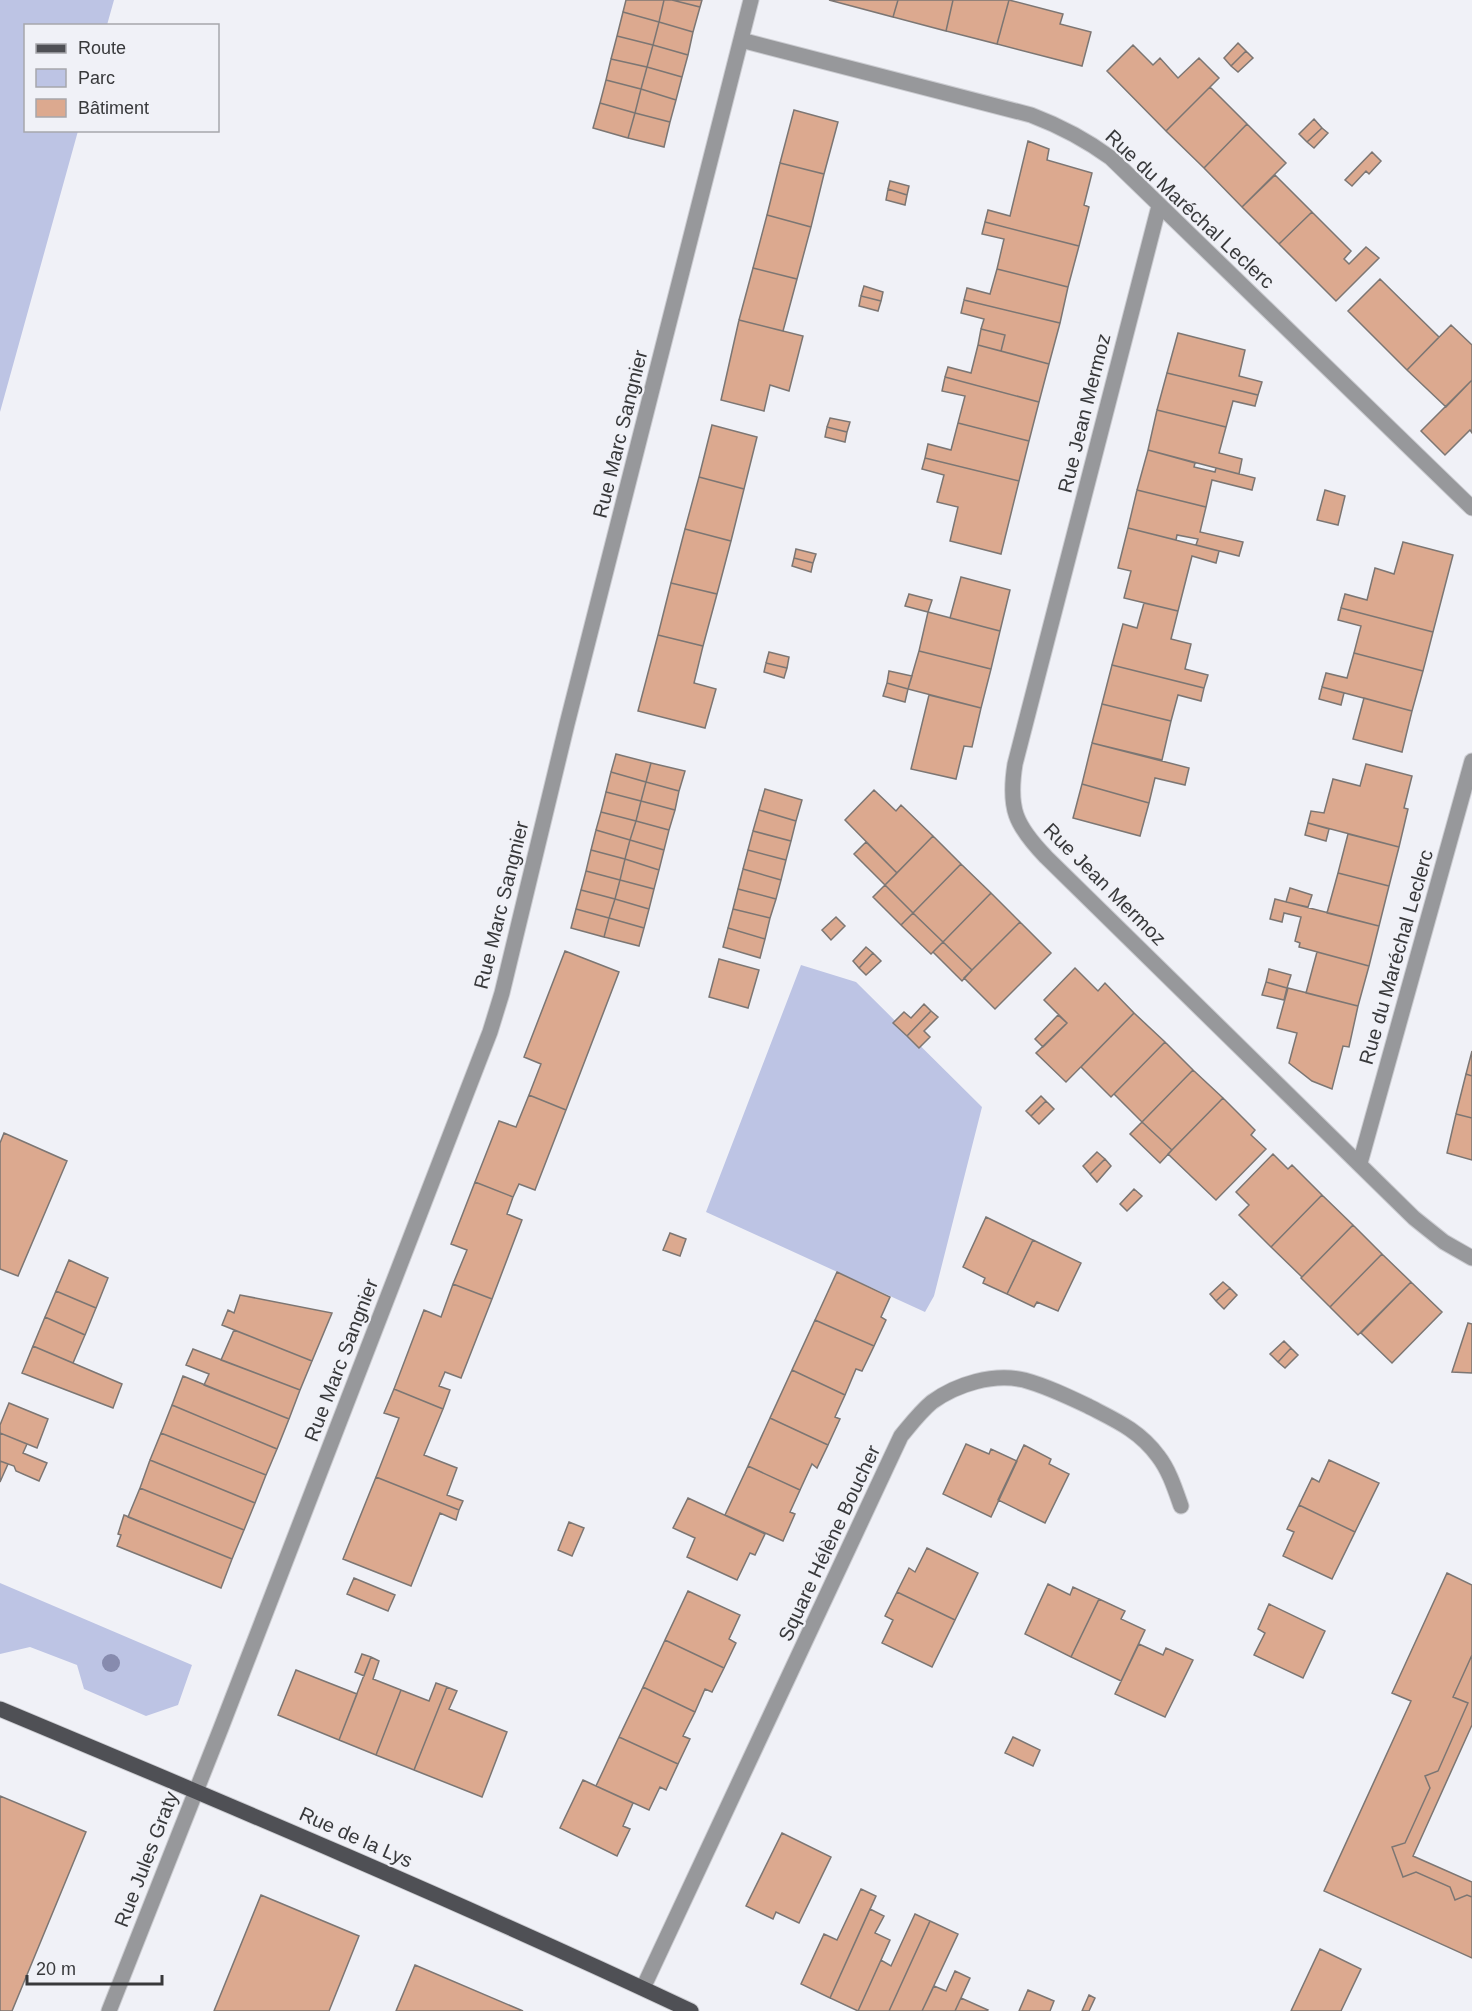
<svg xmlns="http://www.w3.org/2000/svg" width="1472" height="2011" font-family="Helvetica,sans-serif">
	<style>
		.green { fill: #bdc4e4 }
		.building { fill: #dca98f; stroke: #7c7673; stroke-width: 1.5 }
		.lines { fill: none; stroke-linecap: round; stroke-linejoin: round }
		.minor-casing { stroke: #cbccd1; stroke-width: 17 }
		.major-casing { stroke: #cbccd1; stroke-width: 17 }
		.minor { stroke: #97989b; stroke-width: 15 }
		.major { stroke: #4f5055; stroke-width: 15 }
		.tree { fill: #878bae }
		.labels { text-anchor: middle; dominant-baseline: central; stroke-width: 4.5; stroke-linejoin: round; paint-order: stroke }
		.street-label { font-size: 20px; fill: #38393b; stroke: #f0f1f7 }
	</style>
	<rect width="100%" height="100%" fill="#f0f1f7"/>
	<path class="green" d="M0,0H114L107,25L26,26V130L78,131L0,412Z
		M801,965L856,982L982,1107L934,1296L925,1312L706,1212Z
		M0,1583L192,1665L178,1705L146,1716L84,1689L77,1665L30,1647L0,1654Z"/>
	<path class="building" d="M626,0H664L659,22L623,12Z
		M664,0H672L700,7L693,32L659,22Z
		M672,0H702L700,7Z
		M829,0H898L893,17Z
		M898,0H953L946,31L893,17Z
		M953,0H1009L997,44L946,31Z
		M1009,0L1063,14L1060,24L1091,32L1082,66L997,44Z
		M623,12L659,22L653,45L617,36Z
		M659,22L693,32L688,55L653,45Z
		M617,36L653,45L647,67L611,59Z
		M1238,43L1246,51L1231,66L1224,58Z
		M653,45L688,55L682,77L647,67Z
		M1133,45L1153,65L1160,58L1178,78L1199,58L1219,78L1166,131L1107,71Z
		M1246,51L1253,58L1238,72L1231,66Z
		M611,59L647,67L641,89L606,80Z
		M647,67L682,77L676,100L641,89Z
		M606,80L641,89L635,113L600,103Z
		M1210,87L1247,124L1204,168L1166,131Z
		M641,89L676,100L670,122L635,113Z
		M600,103L635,113L628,138L593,128Z
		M794,110L838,122L824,174L780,163Z
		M635,113L670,122L664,147L628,138Z
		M1314,119L1322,128L1307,142L1299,134Z
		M1247,124L1286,163L1242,207L1204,168Z
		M1322,128L1328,133L1314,148L1307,142Z
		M1028,141L1049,149L1047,160L1092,173L1084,205L1089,207L1079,246L985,222L988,210L1010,216Z
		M1372,152L1381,161L1369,174L1366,171L1352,186L1345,180Z
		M780,163L824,174L811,227L767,215Z
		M1275,175L1312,212L1279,244L1242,207Z
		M890,181L909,186L907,195L888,189Z
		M888,189L907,195L905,205L886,200Z
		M1312,212L1351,251L1344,259L1349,264L1366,247L1379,258L1336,301L1279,244Z
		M767,215L811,227L797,279L753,268Z
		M985,222L1079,246L1068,287L997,269L1004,239L982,234Z
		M753,268L797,279L783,331L739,320Z
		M997,269L1068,287L1060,323L964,300L967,288L990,294Z
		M1380,279L1439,337L1407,370L1348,311Z
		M864,286L883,292L881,301L861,296Z
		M861,296L881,301L878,311L859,306Z
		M964,300L1060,323L1049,364L1001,351L1005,335L981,329L984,319L961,313Z
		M739,320L803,336L789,391L770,385L764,411L721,400Z
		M1451,325L1472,345V380L1446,407L1407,370Z
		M981,329L1005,335L1001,351L978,345Z
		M1178,333L1245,350L1239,376L1262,382L1258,395L1167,373Z
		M978,345L1049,364L1039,402L945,377L948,367L971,373Z
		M1167,373L1258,395L1255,406L1233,401L1226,427L1157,410Z
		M945,377L1039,402L1029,441L958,423L965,396L942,391Z
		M1472,380V433L1470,430L1445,455L1421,431Z
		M1157,410L1226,427L1219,453L1242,459L1239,474L1148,450Z
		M830,418L850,422L847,432L827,427Z
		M958,423L1029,441L1019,481L925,458L928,444L951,450Z
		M712,425L757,437L744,489L699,477Z
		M827,427L847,432L845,442L825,437Z
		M1148,450L1195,463L1194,467L1215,472L1216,468L1255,478L1252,490L1212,480L1206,507L1137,490Z
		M925,458L1019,481L1001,554L950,541L958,507L937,502L944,475L922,469Z
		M699,477L744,489L731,541L685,529Z
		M1137,490L1206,507L1200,532L1243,542L1239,556L1196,545L1198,539L1177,535L1176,540L1128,528Z
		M1325,490L1345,496L1338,525L1317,520Z
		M1128,528L1219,551L1216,563L1192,556L1178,611L1124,598L1131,571L1118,568Z
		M685,529L731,541L717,594L671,583Z
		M1403,542L1453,555L1433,632L1341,608L1345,594L1367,600L1375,568L1394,574Z
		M796,549L816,554L813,563L794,558Z
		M794,558L813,563L811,572L792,566Z
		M961,577L1010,590L1000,631L950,618Z
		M671,583L717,594L703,646L658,635Z
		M909,594L932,600L928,612L905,606Z
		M1144,603L1178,611L1171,639L1191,644L1185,669L1208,675L1204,688L1112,665L1123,624L1137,628Z
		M1341,608L1433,632L1423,671L1354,653L1361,626L1338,620Z
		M928,612L1000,631L991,669L919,651Z
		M658,635L703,646L694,683L716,689L705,728L638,711Z
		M919,651L991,669L981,708L908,689Z
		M769,652L789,657L787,668L766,663Z
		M1354,653L1423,671L1412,711L1322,687L1326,673L1347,678Z
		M766,663L787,668L784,678L764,672Z
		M1112,665L1204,688L1201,701L1178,695L1171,721L1102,704Z
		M889,671L912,676L908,689L887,683Z
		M887,683L908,689L905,702L883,696Z
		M1322,687L1344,693L1341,705L1319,699Z
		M929,695L981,708L972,747L964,746L956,779L911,769Z
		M1364,698L1412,711L1402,752L1353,739Z
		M1102,704L1171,721L1162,760L1092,743Z
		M1092,743L1189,768L1185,785L1155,778L1149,803L1082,784Z
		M616,754L651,763L646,782L611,772Z
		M651,763L685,771L679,791L646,782Z
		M1366,764L1412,776L1404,808L1408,809L1399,847L1308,823L1311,811L1324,813L1333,779L1360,786Z
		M611,772L646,782L641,801L606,792Z
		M646,782L679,791L675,810L641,801Z
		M1082,784L1149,803L1140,836L1073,818Z
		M765,789L802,800L796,821L759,810Z
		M874,790L896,811L901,805L933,836L897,873L845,820Z
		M606,792L641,801L636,821L601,812Z
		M641,801L675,810L669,830L636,821Z
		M759,810L796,821L791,841L753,831Z
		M601,812L636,821L630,840L596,830Z
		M636,821L669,830L664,850L630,840Z
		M1308,823L1329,829L1326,841L1305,835Z
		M596,830L630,840L625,859L591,850Z
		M753,831L791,841L786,860L748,850Z
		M1348,834L1399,847L1389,886L1338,873Z
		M933,836L961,864L913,913L885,885Z
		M630,840L664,850L659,870L625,859Z
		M866,842L897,873L885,885L854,854Z
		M591,850L625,859L620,880L586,871Z
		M748,850L786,860L781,880L743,869Z
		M625,859L659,870L654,889L620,880Z
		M961,864L991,893L943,942L913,913Z
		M743,869L781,880L776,899L738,889Z
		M586,871L620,880L615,899L581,890Z
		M1338,873L1389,886L1379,926L1327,913Z
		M620,880L654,889L649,909L615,899Z
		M885,885L913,913L901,925L873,897Z
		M1290,888L1312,895L1308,907L1286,902Z
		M738,889L776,899L770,918L733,909Z
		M581,890L615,899L609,918L576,909Z
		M991,893L1020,922L972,970L943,942Z
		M615,899L649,909L644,928L609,918Z
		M1275,899L1379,926L1369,966L1299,947L1300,943L1295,941L1301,917L1284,913L1282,922L1270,919Z
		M576,909L609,918L604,937L571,928Z
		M733,909L770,918L765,939L728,928Z
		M913,913L943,942L931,954L901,925Z
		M836,917L845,926L831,940L822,930Z
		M609,918L644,928L639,946L604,937Z
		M1020,922L1051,953L995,1009L964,978Z
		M728,928L765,939L760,958L723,947Z
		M943,942L972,970L962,981L933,952Z
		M866,947L873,953L859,968L853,961Z
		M565,951L619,972L566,1110L529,1095L541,1064L524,1057Z
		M1317,952L1369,966L1358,1006L1306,993Z
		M873,953L881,961L866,975L859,968Z
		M719,959L759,970L748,1008L709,997Z
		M1075,968L1098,991L1105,983L1134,1013L1066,1082L1036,1053L1067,1023L1044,1000Z
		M1269,969L1291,975L1287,988L1266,982Z
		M1266,982L1287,988L1284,1000L1262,995Z
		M1288,988L1358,1006L1349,1047L1343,1046L1332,1089L1312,1081L1289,1063L1297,1033L1277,1028Z
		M924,1004L931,1011L907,1036L893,1023L904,1012L911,1018Z
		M931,1011L938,1017L924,1031L930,1037L919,1048L907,1036Z
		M1134,1013L1165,1042L1111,1097L1081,1067Z
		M1058,1015L1067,1023L1043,1047L1035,1039Z
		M1165,1042L1193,1070L1142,1122L1114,1094Z
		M1472,1051V1076L1466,1074Z
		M1193,1070L1223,1098L1172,1150L1142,1122Z
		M1466,1074L1472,1076V1118L1456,1114Z
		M529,1095L566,1110L535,1190L519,1184L513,1197L475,1182L499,1121L516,1127Z
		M1041,1096L1046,1101L1031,1116L1026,1111Z
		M1223,1098L1255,1130L1251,1135L1266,1149L1216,1200L1168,1154Z
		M1046,1101L1054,1109L1039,1124L1031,1116Z
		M1456,1114L1472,1118V1160L1447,1153Z
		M1142,1122L1172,1150L1160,1163L1130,1134Z
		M4,1133L67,1161L18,1276L0,1269V1143Z
		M1097,1152L1105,1159L1090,1174L1083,1166Z
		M1273,1154L1288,1169L1292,1165L1322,1195L1271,1247L1239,1215L1249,1205L1236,1192Z
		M1105,1159L1111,1166L1097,1182L1090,1174Z
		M475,1182L513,1197L507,1214L522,1220L492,1299L453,1284L467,1250L451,1244Z
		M1134,1189L1142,1196L1127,1211L1120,1204Z
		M1322,1195L1353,1225L1302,1277L1271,1247Z
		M986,1217L1033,1240L1007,1294L983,1283L985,1278L963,1267Z
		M1353,1225L1382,1254L1330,1307L1301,1278Z
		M670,1233L686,1239L680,1256L663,1250Z
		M1033,1240L1081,1263L1058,1311L1037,1302L1034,1307L1007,1294Z
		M1382,1254L1411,1282L1358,1335L1330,1307Z
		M69,1260L108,1278L96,1308L56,1291Z
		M837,1272L890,1297L881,1317L886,1320L874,1346L815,1320Z
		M1223,1282L1230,1288L1216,1301L1210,1294Z
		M1411,1282L1442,1312L1392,1363L1361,1333Z
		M453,1284L492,1299L461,1378L445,1372L439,1386L450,1390L443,1409L394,1389L424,1310L441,1317Z
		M1230,1288L1237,1295L1224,1309L1216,1301Z
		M56,1291L96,1308L85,1335L45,1317Z
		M240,1295L332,1313L312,1361L222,1325L228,1310L234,1313Z
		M45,1317L85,1335L73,1363L33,1346Z
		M815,1320L874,1346L862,1371L856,1369L845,1395L792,1370Z
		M1468,1323L1472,1324V1373L1452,1372Z
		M234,1330L312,1361L300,1390L221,1360Z
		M1284,1341L1291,1348L1278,1362L1270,1354Z
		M33,1346L122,1384L113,1408L22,1373Z
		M1291,1348L1298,1355L1285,1368L1278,1362Z
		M193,1349L300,1390L289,1419L204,1385L209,1374L186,1365Z
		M792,1370L845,1395L835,1417L840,1419L828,1445L770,1418Z
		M183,1376L289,1419L277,1449L172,1405Z
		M394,1389L443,1409L424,1455L457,1468L447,1495L463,1501L459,1510L376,1477L399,1418L384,1413Z
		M9,1403L48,1419L37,1448L0,1433V1425Z
		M172,1405L277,1449L266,1475L161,1433Z
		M770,1418L828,1445L817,1468L812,1464L800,1490L748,1466Z
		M0,1433L27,1444L23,1453L47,1463L39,1481L16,1471L14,1466L0,1461Z
		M161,1433L266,1475L255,1503L150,1460Z
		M966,1444L989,1454L991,1449L1017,1461L991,1517L943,1494Z
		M1024,1445L1051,1459L1049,1464L1069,1474L1045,1523L998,1500Z
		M150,1460L255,1503L244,1530L140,1488Z
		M1329,1460L1379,1483L1355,1532L1299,1505L1312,1478L1319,1482Z
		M0,1461L8,1464L0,1482Z
		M748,1466L800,1490L790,1512L795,1514L783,1541L725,1515Z
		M376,1477L459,1510L456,1520L440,1513L411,1586L343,1559Z
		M140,1488L244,1530L232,1559L128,1517Z
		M688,1498L765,1534L755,1555L750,1553L737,1580L687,1557L695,1538L673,1528Z
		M1299,1505L1355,1532L1332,1579L1283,1556L1294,1532L1287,1529Z
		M124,1515L232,1559L221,1588L117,1546L121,1535L118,1534Z
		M569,1522L584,1528L572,1556L558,1550Z
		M927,1548L978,1573L955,1620L897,1592L909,1568L915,1572Z
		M1447,1573L1472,1585V1655L1453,1697L1468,1703L1438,1771L1425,1776L1430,1788L1405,1843L1392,1847L1403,1877L1416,1872L1450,1887L1455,1900L1467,1895L1472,1897V1958L1324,1891L1411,1701L1392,1693Z
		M354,1578L395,1595L388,1611L347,1594Z
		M1048,1584L1070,1595L1073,1587L1099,1599L1071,1657L1025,1634Z
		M688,1591L740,1615L729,1639L736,1643L724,1668L665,1640Z
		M897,1592L955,1620L932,1667L882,1643L893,1620L885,1616Z
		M1099,1599L1125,1611L1121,1619L1145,1630L1121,1681L1071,1657Z
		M1269,1604L1325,1631L1303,1678L1254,1655L1265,1633L1258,1629Z
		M665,1640L724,1668L712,1692L705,1689L695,1712L643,1687Z
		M1139,1644L1163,1655L1166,1648L1193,1660L1165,1717L1115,1694Z
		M362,1654L371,1657L364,1676L355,1672Z
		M1472,1655V1725L1413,1856L1472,1882V1897L1467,1895L1455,1900L1450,1887L1416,1872L1403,1877L1392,1847L1405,1843L1430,1788L1425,1776L1438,1771L1468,1703L1453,1697Z
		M371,1657L379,1661L373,1679L401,1690L376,1755L339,1740Z
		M296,1670L357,1694L339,1740L278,1715Z
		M436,1683L447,1687L414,1770L376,1755L401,1690L429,1701Z
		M447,1687L457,1691L449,1709L507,1732L482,1797L414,1770Z
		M643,1687L695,1712L683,1736L690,1739L678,1764L619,1737Z
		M619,1737L678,1764L666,1790L660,1787L649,1810L596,1786Z
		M1013,1737L1040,1750L1033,1766L1005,1753Z
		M583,1780L633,1803L623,1826L630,1829L617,1856L560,1828Z
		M0,1796L86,1832L12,2011H0Z
		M782,1833L831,1857L799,1923L776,1912L773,1919L746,1906Z
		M861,1889L876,1896L830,1998L801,1984L824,1934L837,1940Z
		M261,1895L359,1936L329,2011H214Z
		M870,1909L884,1916L875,1933L890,1940L858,2011L830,1998Z
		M915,1914L930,1921L889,2011H858L881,1960L891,1966Z
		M930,1921L958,1934L922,2011H889Z
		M1320,1949L1361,1969L1341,2011H1291Z
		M415,1965L523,2011H396Z
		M955,1971L970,1978L955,2011H922L934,1986L946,1991Z
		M1028,1990L1054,2001L1050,2011H1019Z
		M1089,1995L1095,1998L1089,2011H1082Z
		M961,1998L988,2010L987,2011H955Z"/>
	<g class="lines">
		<defs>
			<path id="minor" d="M741,40L1031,115C1060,126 1085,139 1111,158L1472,508
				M1159,206L1015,764C1008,808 1015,825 1046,857L1414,1218L1444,1242L1472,1258
				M1360,1163L1472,761
				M643,1988L901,1436C911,1424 920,1412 932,1402C957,1384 993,1373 1024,1380C1046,1386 1067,1396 1088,1406C1115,1420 1139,1430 1158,1456C1169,1470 1175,1489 1181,1506
				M109,2011L221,1728L490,1032L502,993L567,724L751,0"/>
			<path id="major" d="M0,1709C232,1806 464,1904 691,2011"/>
		</defs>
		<use href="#minor" class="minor-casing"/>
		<use href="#major" class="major-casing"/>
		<use href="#minor" class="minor"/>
		<use href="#major" class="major"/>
	</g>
	<circle class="tree" cx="111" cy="1663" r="9"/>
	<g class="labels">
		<g class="street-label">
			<text transform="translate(1190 209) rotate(43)">Rue du Maréchal Leclerc</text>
			<text transform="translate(1084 413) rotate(-76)">Rue Jean Mermoz</text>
			<text transform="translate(620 434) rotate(-76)">Rue Marc Sangnier</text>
			<text transform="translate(1105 884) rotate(45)">Rue Jean Mermoz</text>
			<text transform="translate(501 905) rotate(-76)">Rue Marc Sangnier</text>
			<text transform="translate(1396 957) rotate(-74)">Rue du Maréchal Leclerc</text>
			<text transform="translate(341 1360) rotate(-69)">Rue Marc Sangnier</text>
			<text transform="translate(829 1543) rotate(-65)">Square Hélène Boucher</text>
			<text transform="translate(356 1837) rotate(24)">Rue de la Lys</text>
			<text transform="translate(146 1859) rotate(-69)">Rue Jules Graty</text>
		</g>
	</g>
	<rect x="24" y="24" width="195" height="108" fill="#f0f1f7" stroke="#a6a7ac" stroke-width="1.5"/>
	<rect x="36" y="44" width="30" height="9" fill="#4f5055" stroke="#a6a7ac" stroke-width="1.5"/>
	<text x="78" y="54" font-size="18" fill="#38393b">Route</text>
	<rect x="36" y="69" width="30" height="18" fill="#bdc4e4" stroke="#a6a7ac" stroke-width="1.5"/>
	<text x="78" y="84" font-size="18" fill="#38393b">Parc</text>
	<rect x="36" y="99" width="30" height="18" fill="#dca98f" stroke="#a6a7ac" stroke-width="1.5"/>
	<text x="78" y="114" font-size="18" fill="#38393b">Bâtiment</text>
	<path d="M27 1975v9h135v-9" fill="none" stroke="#38393b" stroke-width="3"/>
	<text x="36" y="1975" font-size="18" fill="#38393b" stroke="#f0f1f7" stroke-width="4.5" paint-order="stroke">20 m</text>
</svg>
